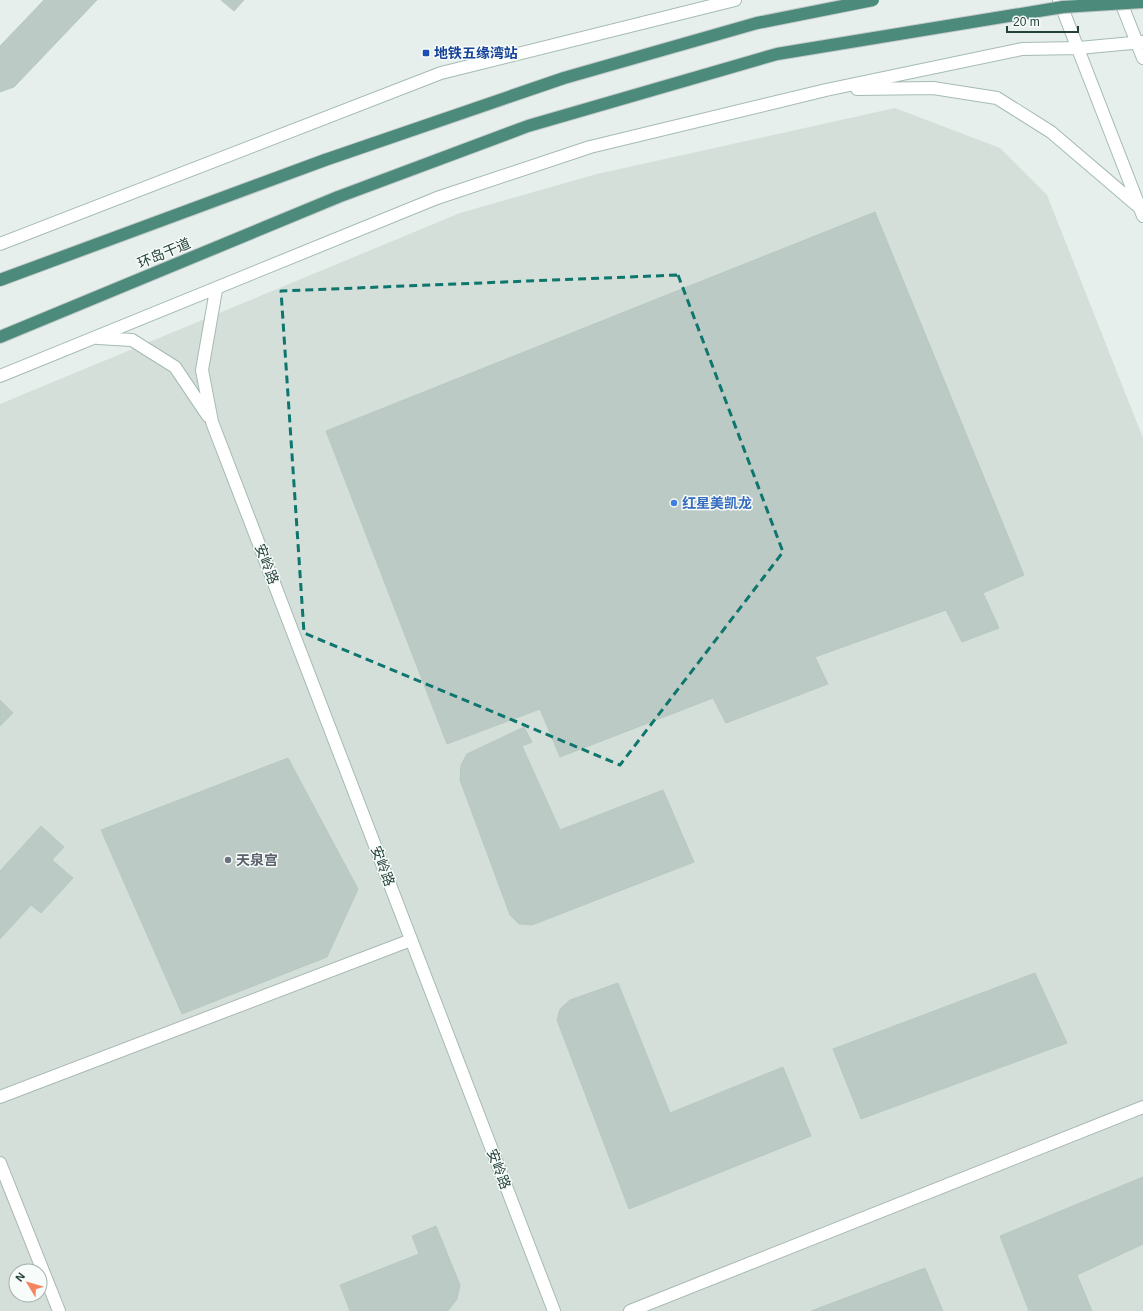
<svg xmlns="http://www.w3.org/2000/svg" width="1143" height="1311" font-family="Helvetica,'Noto Sans SC',sans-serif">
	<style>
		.built { fill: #d4dfda; fill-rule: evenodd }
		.building { fill: #bbcac4; stroke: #b8c9c2 }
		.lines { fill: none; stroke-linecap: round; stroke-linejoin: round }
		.minor-casing { stroke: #a8b8b2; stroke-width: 14 }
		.secondary-casing { stroke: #a4bbb3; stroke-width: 14 }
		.trunk-casing { stroke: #c2cac8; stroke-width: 14 }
		.minor { stroke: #fff; stroke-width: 12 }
		.secondary { stroke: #fff; stroke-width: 12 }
		.trunk { stroke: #4c8a7c; stroke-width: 12 }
		.trunk-bridge-casing { stroke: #c2cac8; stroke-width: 14; stroke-linecap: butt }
		.trunk-bridge { stroke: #4c8a7c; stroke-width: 12 }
		.marked { fill: none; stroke: #0f766e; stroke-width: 3; stroke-dasharray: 8 5; stroke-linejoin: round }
		.transit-dot { fill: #1a4fb4; stroke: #f7fbf9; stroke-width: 1.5 }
		.shop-dot { fill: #3f7fe0; stroke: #f7fbf9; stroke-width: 1.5 }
		.worship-dot { fill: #6b7280; stroke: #f7fbf9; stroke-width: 1.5 }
		.labels { text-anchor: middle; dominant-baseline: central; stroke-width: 3; stroke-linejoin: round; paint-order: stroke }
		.transit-label { font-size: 14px; font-weight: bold; fill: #164399; stroke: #f7fbf9; text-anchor: start }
		.street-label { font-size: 14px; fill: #24423a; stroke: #f7fbf9 }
		.shop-label { font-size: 14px; font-weight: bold; fill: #366cbe; stroke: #f7fbf9; text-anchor: start }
		.worship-label { font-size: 14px; font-weight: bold; fill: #5b616d; stroke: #f7fbf9; text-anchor: start }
	</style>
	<rect width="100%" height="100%" fill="#e6efeb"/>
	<path class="built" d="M895,108L1000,148L1047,195L1143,438V1311H0V404L460,213L597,174ZM16,1271H40V1295H16Z"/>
	<path class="building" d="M44,0H97L14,87L0,92V46Z
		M221,0H244L234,11Z
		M875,212L1024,575L983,593L999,628L962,642L946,610L815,657L828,684L726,723L713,698L560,757L540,709L447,744L326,431Z
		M0,700L13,713L0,726Z
		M524,727L532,742L522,746L560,830L663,790L694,862L532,925L519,924L510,915L460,780L461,765L467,754Z
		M288,758L358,889L327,957L182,1014L101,830Z
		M41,826L64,847L52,860L73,878L41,913L31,905L0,939V871Z
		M1035,973L1067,1043L861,1119L833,1049Z
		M618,983L670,1113L783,1067L811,1136L629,1209L557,1020L560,1009L570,1000Z
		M1143,1177V1244L1077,1275L1092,1311H1029L1000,1236Z
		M436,1226L460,1285L457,1299L448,1311H350L340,1285L419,1254L412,1236Z
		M925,1268L943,1311H811Z"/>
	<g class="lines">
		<defs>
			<path id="minor" d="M0,1097L411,940
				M0,1163L59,1311
				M630,1311L1143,1107"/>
			<path id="secondary" d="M1059,0L1143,216
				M1120,0L1143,58
				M857,89L933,88L997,98L1051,132L1140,208
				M0,244L441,73L735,0
				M216,290L202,370L212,422L554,1311
				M98,338L132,340L175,367L208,416
				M0,376L437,198L590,147L826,90L1022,49L1079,48L1143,42"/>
			<path id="trunk" d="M0,280L325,160
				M0,337L338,197"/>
		</defs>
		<use href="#minor" class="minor-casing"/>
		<use href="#secondary" class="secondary-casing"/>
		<use href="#trunk" class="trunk-casing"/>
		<use href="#minor" class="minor"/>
		<use href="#secondary" class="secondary"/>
		<use href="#trunk" class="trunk"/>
		<defs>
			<path id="trunk-bridge" d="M325,160L564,78L757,23L873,0
				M338,197L528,126L777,54L1063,7L1143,2"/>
		</defs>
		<use href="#trunk-bridge" class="trunk-bridge-casing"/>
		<use href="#trunk-bridge" class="trunk-bridge"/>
	</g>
	<path class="marked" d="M678,275L783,552L620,765L304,633L281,291Z"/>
	<rect class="transit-dot" x="422" y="49" width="8" height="8" rx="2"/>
	<circle class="shop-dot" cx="674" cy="503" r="4"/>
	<circle class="worship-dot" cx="228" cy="860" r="4"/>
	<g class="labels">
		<g class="transit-label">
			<text x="434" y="53">地铁五缘湾站</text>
		</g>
		<g class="street-label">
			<text transform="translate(164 253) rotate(-23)">环岛干道</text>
			<text transform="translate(267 564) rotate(69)">安岭路</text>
			<text transform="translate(383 866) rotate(69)">安岭路</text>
			<text transform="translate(499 1169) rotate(69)">安岭路</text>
		</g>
		<g class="shop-label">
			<text x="682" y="503">红星美凯龙</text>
		</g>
		<g class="worship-label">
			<text x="236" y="860">天泉宫</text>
		</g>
	</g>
	<g transform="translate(28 1283) rotate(308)"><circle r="19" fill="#f7fbf9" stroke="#a3b1ad"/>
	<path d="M0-3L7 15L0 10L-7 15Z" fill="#f4845f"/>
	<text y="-6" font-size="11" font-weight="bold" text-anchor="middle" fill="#24423a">N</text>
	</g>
	<path d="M1007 26v6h71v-6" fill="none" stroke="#24423a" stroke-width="2"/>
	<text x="1013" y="26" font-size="12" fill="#24423a" stroke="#f7fbf9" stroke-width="3" paint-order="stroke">20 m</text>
</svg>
